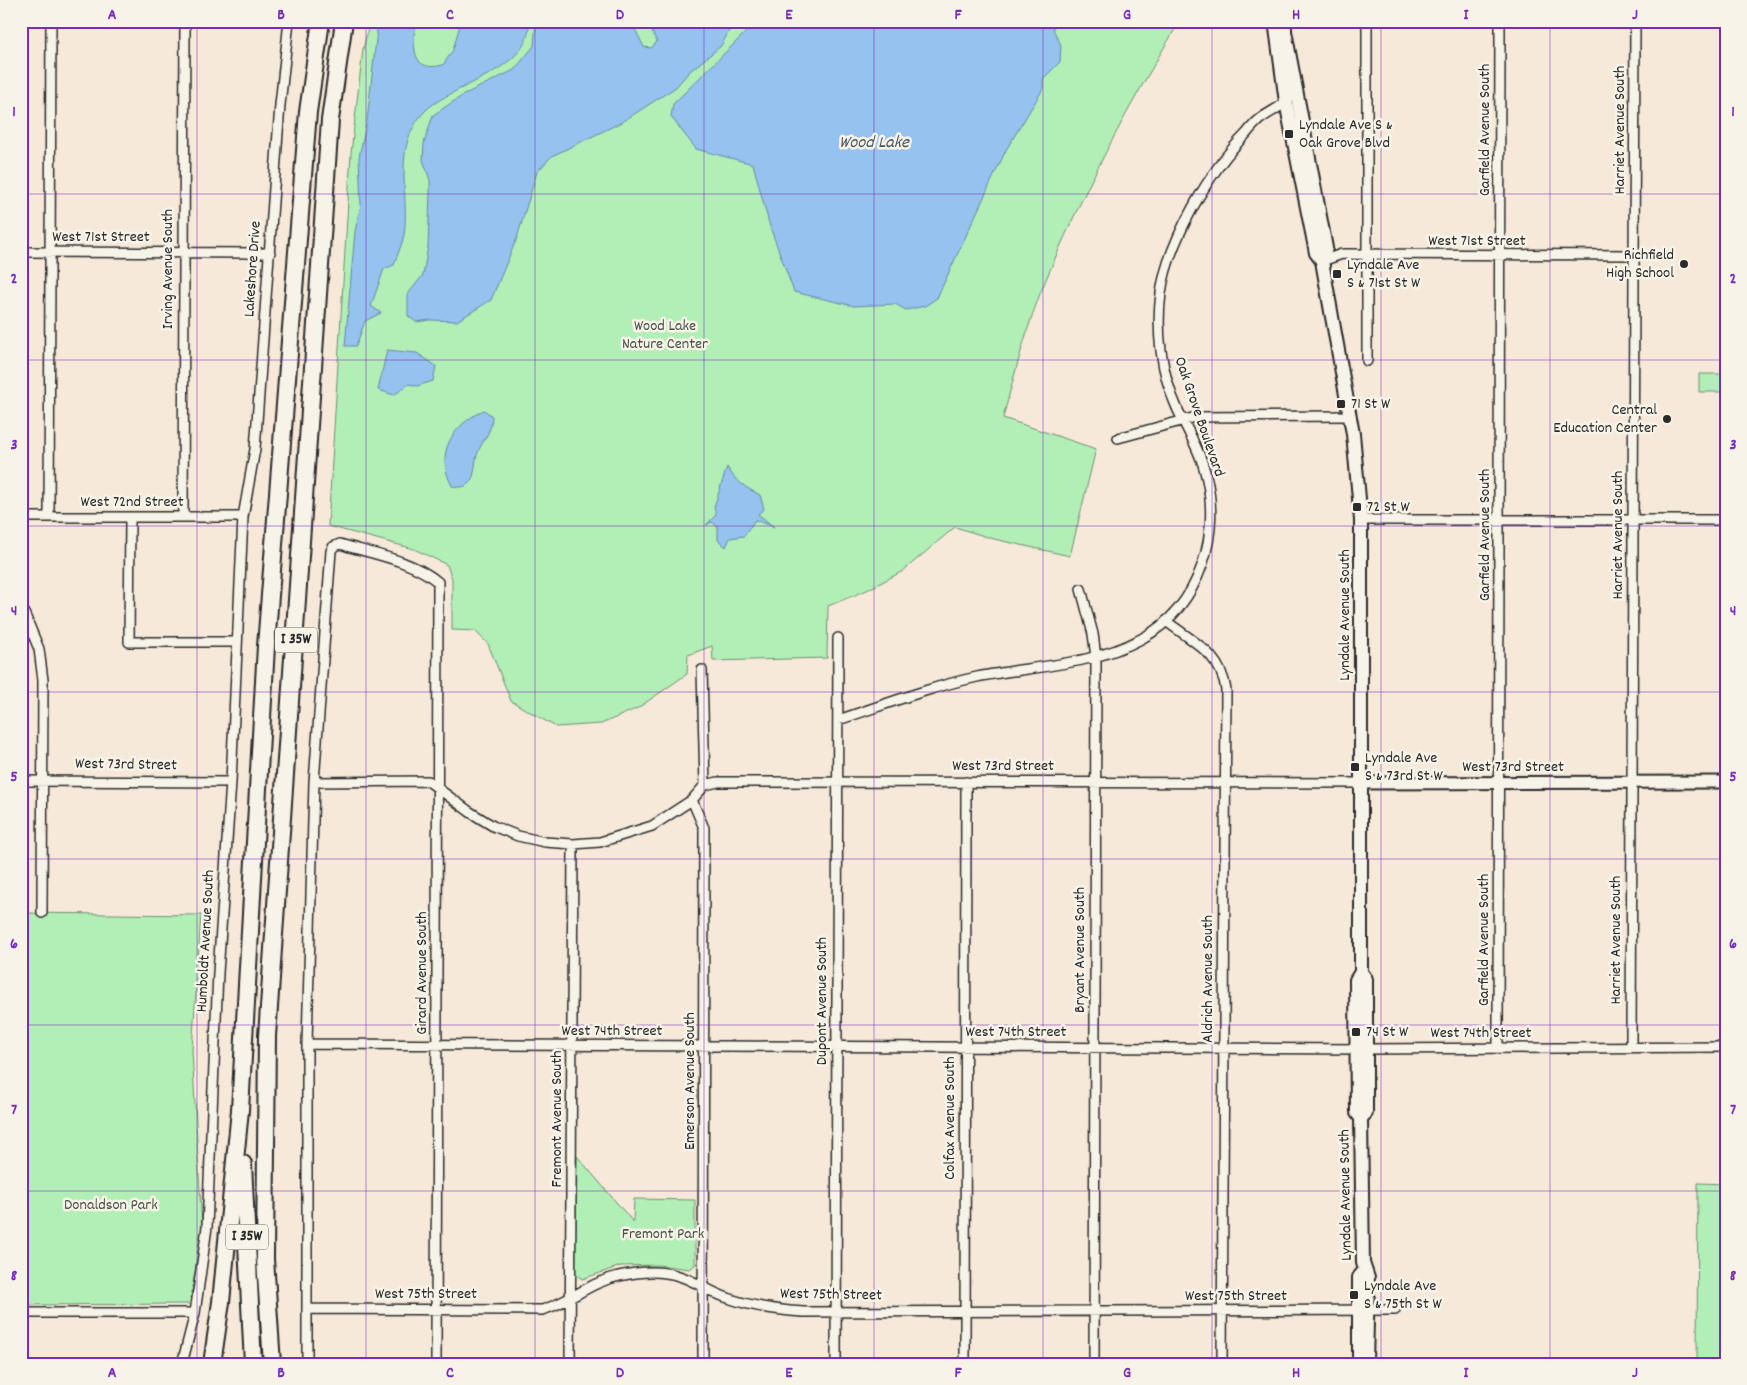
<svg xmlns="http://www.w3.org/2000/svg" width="1747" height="1385" font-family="Dekko,sans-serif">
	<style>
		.green { fill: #b1efb6; stroke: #6e8d70 }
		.water { fill: #95c2ef; stroke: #6b86a1 }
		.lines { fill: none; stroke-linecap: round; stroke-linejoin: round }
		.minor-casing { stroke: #2b2b2b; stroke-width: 12 }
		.tertiary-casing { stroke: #2b2b2b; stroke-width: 15 }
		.secondary-casing { stroke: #2b2b2b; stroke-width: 16 }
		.motorway-casing { stroke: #2b2b2b; stroke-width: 20 }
		.minor { stroke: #f7f3e8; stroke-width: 9 }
		.tertiary { stroke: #f7f3e8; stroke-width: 11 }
		.secondary { stroke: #f7f3e8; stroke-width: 12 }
		.motorway { stroke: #f7f3e8; stroke-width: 16 }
		.grid { fill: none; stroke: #7b2cbf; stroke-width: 1; stroke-opacity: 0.55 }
		.poi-dot { fill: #2b2b2b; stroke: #f7f3e8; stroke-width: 2 }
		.labels { text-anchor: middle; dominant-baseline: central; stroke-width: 5; stroke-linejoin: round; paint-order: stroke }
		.shield { fill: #f7f3e8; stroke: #686764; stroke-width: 1 }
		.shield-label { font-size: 15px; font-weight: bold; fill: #2b2b2b }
		.poi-label { font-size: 16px; fill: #2b2b2b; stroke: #f7f3e8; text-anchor: start }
		.street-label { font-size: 16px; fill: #2b2b2b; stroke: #f7f3e8 }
		.park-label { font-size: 16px; fill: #465247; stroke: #f7f3e8 }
		.water-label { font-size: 18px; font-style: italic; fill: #4b5866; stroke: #f7f3e8 }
		.neatline { fill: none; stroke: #7b2cbf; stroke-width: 2 }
		.grid-label { font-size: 16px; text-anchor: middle; font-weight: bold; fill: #7b2cbf }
	</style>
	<rect width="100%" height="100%" fill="#f6e9da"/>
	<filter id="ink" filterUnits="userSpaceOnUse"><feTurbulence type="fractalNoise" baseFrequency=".02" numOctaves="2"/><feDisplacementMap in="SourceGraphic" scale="10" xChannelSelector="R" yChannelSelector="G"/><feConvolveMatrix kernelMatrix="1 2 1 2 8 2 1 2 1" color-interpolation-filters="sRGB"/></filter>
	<g filter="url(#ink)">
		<path class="green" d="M370,21H1180C1130,103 1084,189 1047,277C1028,320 1015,373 1003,418L1096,449L1070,556L994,539L955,527L903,571L867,590L828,606L827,658L713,661L712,646L688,655L687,674L638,708L601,724L556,727L511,701L488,644L475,631L452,630V579L447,565L414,549L328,526L351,153L363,49Z
			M1699,374H1726V392H1699Z
			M21,913L201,915L192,1051L202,1226L190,1304L21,1305Z
			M577,1156L633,1222L634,1199L695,1200V1265L690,1269L658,1265L621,1266L582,1279L575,1274Z
			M1698,1183L1726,1184V1364H1697Z"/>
		<path class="water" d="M378,21H415C414,43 409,74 443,65L453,50L461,21H529C533,70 454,83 425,111C391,146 410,192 404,235C402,245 397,255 394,265L384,269L371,306L381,313L365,321L356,346H345L355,231L361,205L359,157L367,121Z
			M536,21H631L644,47L651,48L657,42L647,21H724L730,29L721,46L689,72L676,87L622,122L552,156L537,172L517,238L491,300L457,321L430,320L416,322L408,316V294L423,275L428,246L430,194V180L423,160L424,143L433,115L465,94L514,70L534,46Z
			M750,21H1055L1053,29L1061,45L1060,62L1043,79V89L1006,150L937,298L925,306L906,310L895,304L854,306L794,292L770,227L753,164L696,149L671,117L673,104L753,25Z
			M387,350L417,353L436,366L433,381L417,386L409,384L394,395L378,390Z
			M484,410L492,416C492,434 482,439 477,455C474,465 476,478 467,485C462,488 458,487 452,486C434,452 453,425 484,410Z
			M727,467C735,481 746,488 760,495L764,509L758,514L774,527L755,520L744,536L730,538L726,547L718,540V527L712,522L706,525L716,515L714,507Z"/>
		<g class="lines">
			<defs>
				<path id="minor" d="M1367,21V361
					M21,252L270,253
					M1322,261L1342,254L1634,255
					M1118,438L1196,417L1351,416
					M21,517H243
					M49,517L51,21
					M130,517L129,642H237
					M183,517L185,21
					M1361,520H1726
					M1081,589L1093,634L1096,657L1094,1364
					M22,608L39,649L43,680L42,913
					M1166,621C1193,642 1221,653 1226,690L1222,1364
					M702,670L705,785
					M838,720C884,705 930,687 977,677C1032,666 1091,666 1141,639C1201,607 1223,531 1204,468C1198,447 1186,428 1177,408C1161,373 1156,331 1161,293C1168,242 1210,170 1246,134C1250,129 1254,124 1259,120C1268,112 1282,108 1289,98
					M21,781L231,782
					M314,782L428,781L470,812L493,826L518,836L545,842L573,844L600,842L652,826L692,800L705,785L718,782L1361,783
					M692,800L704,828L703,1364
					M307,1044L1367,1049L1726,1047
					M1498,1048L1500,21
					M1631,1048L1635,21
					M308,1309L542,1310C570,1302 590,1282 619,1276C637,1272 661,1270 679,1276C696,1281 711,1293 728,1298C752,1307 777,1310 803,1312L1395,1310
					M21,1313H195
					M182,1364L195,1313L207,1227L218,973L231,782L243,517L255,449L280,105L289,21
					M307,1364V1044L314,782L331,551L333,547L340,544C372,554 412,560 438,582L436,1364
					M570,1364L573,844
					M836,1364L838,638
					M965,1364L966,782"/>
				<path id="tertiary" d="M1361,783L1726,782"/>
				<path id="secondary" d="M1275,21L1286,102L1316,253L1322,261
					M1285,21V31L1326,248L1322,261L1353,434L1361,520V972L1356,980L1357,1113L1361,1118L1363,1263L1368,1278L1366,1364
					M1361,972L1366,979V1113L1361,1118
					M1359,1364V1277L1364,1271"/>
				<path id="motorway" d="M243,1164L253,1364
					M212,1364L221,1302L240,1110L266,646L308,112L321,21
					M272,1364L265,1259L267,1036L330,120L344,21"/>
			</defs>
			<use href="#minor" class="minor-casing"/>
			<use href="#tertiary" class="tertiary-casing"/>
			<use href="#secondary" class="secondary-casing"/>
			<use href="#motorway" class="motorway-casing"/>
			<use href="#minor" class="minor"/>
			<use href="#tertiary" class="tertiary"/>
			<use href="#secondary" class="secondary"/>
			<use href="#motorway" class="motorway"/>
		</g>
	</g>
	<path class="grid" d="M197,21V1364M366,21V1364M535,21V1364M704,21V1364M874,21V1364M1043,21V1364M1212,21V1364M1381,21V1364M1550,21V1364M21,194H1726M21,360H1726M21,526H1726M21,692H1726M21,859H1726M21,1025H1726M21,1191H1726"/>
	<g class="poi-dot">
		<rect x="1284" y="129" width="10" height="10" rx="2.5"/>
		<circle cx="1684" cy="264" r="5"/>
		<rect x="1332" y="269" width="10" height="10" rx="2.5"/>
		<rect x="1336" y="399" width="10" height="10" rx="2.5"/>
		<circle cx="1667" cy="419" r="5"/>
		<rect x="1352" y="502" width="10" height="10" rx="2.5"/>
		<rect x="1350" y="762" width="10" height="10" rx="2.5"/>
		<rect x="1351" y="1027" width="10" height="10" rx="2.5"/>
		<rect x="1349" y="1290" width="10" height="10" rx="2.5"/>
	</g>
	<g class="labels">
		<g class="shield">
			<rect x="275" y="627.5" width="42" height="25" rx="4"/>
			<rect x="226" y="1224.5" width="42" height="25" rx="4"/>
		</g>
		<g class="shield-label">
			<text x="296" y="640">I 35W</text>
			<text x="247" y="1237">I 35W</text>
		</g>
		<g class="poi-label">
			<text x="1299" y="125">Lyndale Ave S &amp;<tspan x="1299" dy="18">Oak Grove Blvd</tspan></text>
			<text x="1674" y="255" text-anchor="end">Richfield<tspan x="1674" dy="18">High School</tspan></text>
			<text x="1347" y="265">Lyndale Ave<tspan x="1347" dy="18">S &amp; 71st St W</tspan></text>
			<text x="1351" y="404">71 St W</text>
			<text x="1657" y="410" text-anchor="end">Central<tspan x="1657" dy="18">Education Center</tspan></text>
			<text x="1367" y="507">72 St W</text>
			<text x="1365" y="758">Lyndale Ave<tspan x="1365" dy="18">S &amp; 73rd St W</tspan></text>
			<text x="1366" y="1032">74 St W</text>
			<text x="1364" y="1286">Lyndale Ave<tspan x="1364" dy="18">S &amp; 75th St W</tspan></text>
		</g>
		<g class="street-label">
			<text transform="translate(1485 130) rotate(-90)">Garfield Avenue South</text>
			<text transform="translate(1620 130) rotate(-90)">Harriet Avenue South</text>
			<text x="101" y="237">West 71st Street</text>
			<text x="1477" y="241">West 71st Street</text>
			<text transform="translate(168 269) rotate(-90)">Irving Avenue South</text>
			<text transform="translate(253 269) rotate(-86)">Lakeshore Drive</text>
			<text transform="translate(1199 417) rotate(71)">Oak Grove Boulevard</text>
			<text x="132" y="502">West 72nd Street</text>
			<text transform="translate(1485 535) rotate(-90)">Garfield Avenue South</text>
			<text transform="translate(1618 535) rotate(-90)">Harriet Avenue South</text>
			<text transform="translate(1345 615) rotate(-90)">Lyndale Avenue South</text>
			<text transform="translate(126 765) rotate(1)">West 73rd Street</text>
			<text x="1003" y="766">West 73rd Street</text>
			<text x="1513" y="767">West 73rd Street</text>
			<text transform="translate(1484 940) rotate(-90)">Garfield Avenue South</text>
			<text transform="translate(1616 940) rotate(-90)">Harriet Avenue South</text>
			<text transform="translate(206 941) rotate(-87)">Humboldt Avenue South</text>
			<text transform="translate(1080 950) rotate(-90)">Bryant Avenue South</text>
			<text transform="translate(422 973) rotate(-90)">Girard Avenue South</text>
			<text transform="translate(1208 979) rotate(-90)">Aldrich Avenue South</text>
			<text transform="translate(822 1001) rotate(-90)">Dupont Avenue South</text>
			<text x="612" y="1031">West 74th Street</text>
			<text x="1016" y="1032">West 74th Street</text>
			<text x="1481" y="1033">West 74th Street</text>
			<text transform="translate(690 1081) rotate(-90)">Emerson Avenue South</text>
			<text transform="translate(950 1118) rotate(-90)">Colfax Avenue South</text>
			<text transform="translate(557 1119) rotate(-90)">Fremont Avenue South</text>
			<text transform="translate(1346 1195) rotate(-91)">Lyndale Avenue South</text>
			<text x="426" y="1294">West 75th Street</text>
			<text transform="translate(831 1295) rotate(1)">West 75th Street</text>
			<text x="1236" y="1296">West 75th Street</text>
		</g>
		<g class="park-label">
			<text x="665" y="326">Wood Lake<tspan x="665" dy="18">Nature Center</tspan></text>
			<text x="111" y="1205">Donaldson Park</text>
			<text x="663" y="1234">Fremont Park</text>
		</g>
		<g class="water-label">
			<text x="874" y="143">Wood Lake</text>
		</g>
	</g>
	<rect width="1747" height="1385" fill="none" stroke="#f7f3e8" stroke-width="55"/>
	<rect x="28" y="28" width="1692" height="1330" class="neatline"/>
	<g class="grid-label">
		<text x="112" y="19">A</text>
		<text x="281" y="19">B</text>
		<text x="450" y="19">C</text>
		<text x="620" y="19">D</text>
		<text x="789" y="19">E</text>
		<text x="958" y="19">F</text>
		<text x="1127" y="19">G</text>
		<text x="1296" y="19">H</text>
		<text x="1466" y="19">I</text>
		<text x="1635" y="19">J</text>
		<text x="14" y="116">1</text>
		<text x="1733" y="116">1</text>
		<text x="14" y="283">2</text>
		<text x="1733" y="283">2</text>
		<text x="14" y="449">3</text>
		<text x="1733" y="449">3</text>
		<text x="14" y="615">4</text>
		<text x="1733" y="615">4</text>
		<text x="14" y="781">5</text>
		<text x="1733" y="781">5</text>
		<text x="14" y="948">6</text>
		<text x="1733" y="948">6</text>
		<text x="14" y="1114">7</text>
		<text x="1733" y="1114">7</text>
		<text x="14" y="1280">8</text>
		<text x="1733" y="1280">8</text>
		<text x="112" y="1377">A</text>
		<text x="281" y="1377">B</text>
		<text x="450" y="1377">C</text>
		<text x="620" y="1377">D</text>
		<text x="789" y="1377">E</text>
		<text x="958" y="1377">F</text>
		<text x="1127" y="1377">G</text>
		<text x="1296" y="1377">H</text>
		<text x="1466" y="1377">I</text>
		<text x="1635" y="1377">J</text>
	</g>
</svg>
